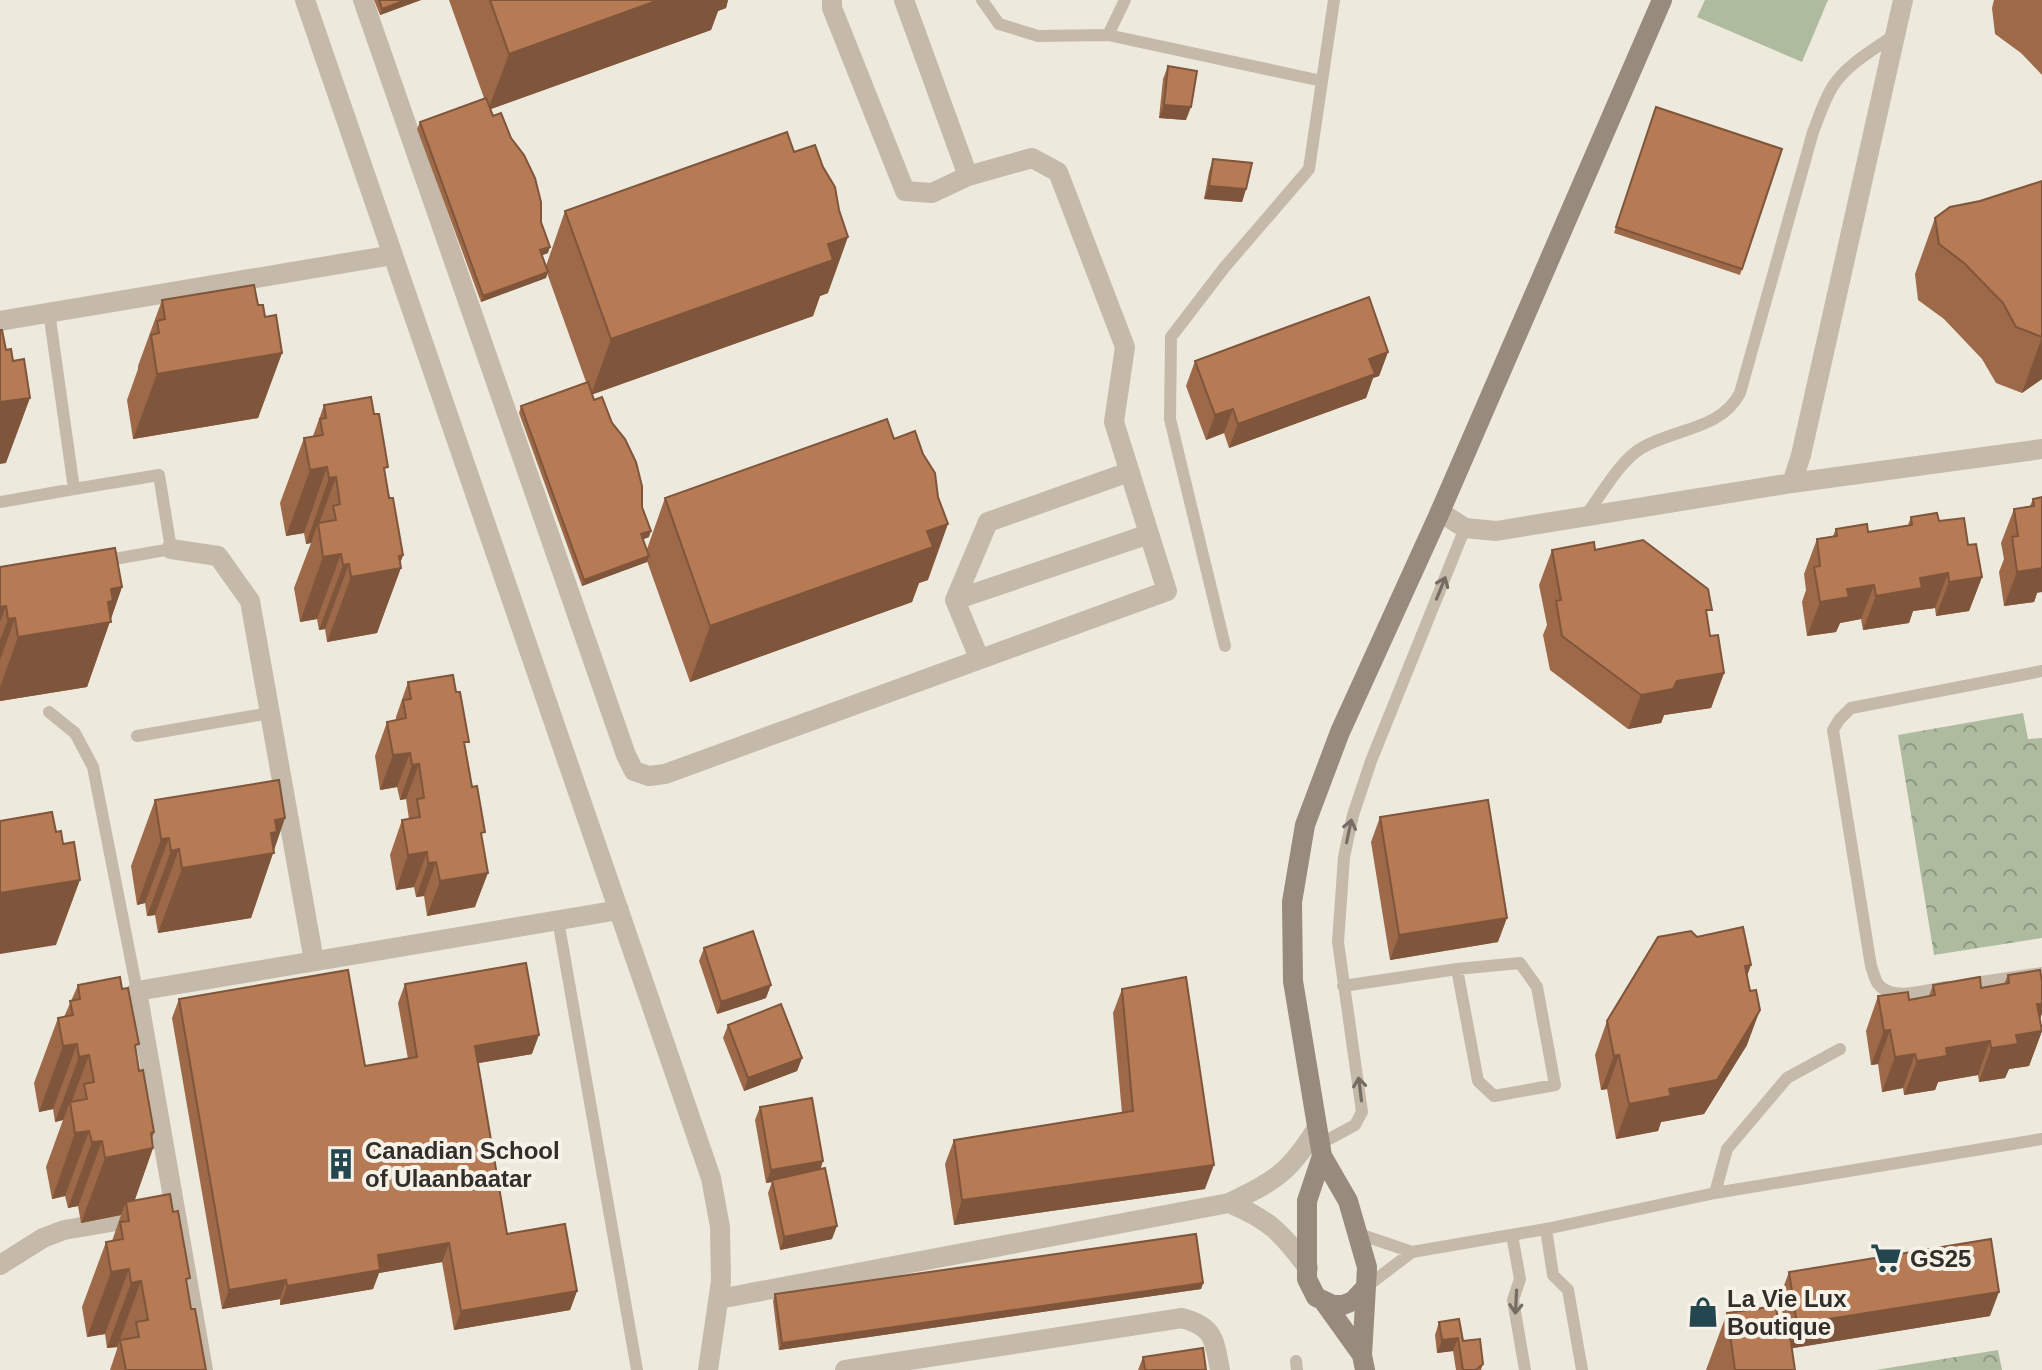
<svg xmlns="http://www.w3.org/2000/svg" width="2042" height="1370" font-family="Arial,sans-serif">
	<style>
		.park { fill: url(#park-crowns) }
		.garden { fill: #aebb9f }
		.lines { fill: none; stroke-linecap: round; stroke-linejoin: round }
		.lane { stroke: #c5baaa; stroke-width: 12 }
		.street { stroke: #c5baaa; stroke-width: 20 }
		.secondary { stroke: #988a7c; stroke-width: 20 }
		.wall { fill: #9d6948 }
		.shaded-wall { fill: #7f553b }
		.building { fill: #b67a54; stroke: #7f553b; stroke-width: 2 }
		.oneway { stroke: #756d63 }
		.labels { text-anchor: middle; dominant-baseline: central; stroke-width: 8; stroke-linejoin: round; paint-order: stroke }
		.poi-label { font-size: 24px; font-weight: bold; fill: #342e29; stroke: #f7f2e8; text-anchor: start }
	</style>
	<defs>
		<pattern id="park-crowns" width="20" height="18" patternUnits="userSpaceOnUse" patternTransform="scale(2)"><rect width="20" height="18" fill="#aebb9f"/><path d="M2 6a3 3 0 1 1 6 0M12 15a3 3 0 1 1 6 0" fill="none" stroke="#8e9882"/></pattern>
	</defs>
	<rect width="100%" height="100%" fill="#eee9dd"/>
	<path class="park" d="M2023,713L2028,739L2042,738V938L1934,955L1898,735Z
		M1998,1350L2002,1370H1876Z"/>
	<path class="garden" d="M1705,0H1828L1802,62L1697,17Z"/>
	<g class="lines">
		<path class="lane" d="M982,0L999,24L1038,36L1108,35L1322,81
			M1108,35L1125,0
			M49,312L74,489L159,475L171,549L103,561
			M0,502L74,489
			M1585,516C1600,497 1620,461 1640,449C1673,428 1720,431 1740,393L1813,132C1819,117 1824,100 1833,86C1847,64 1875,49 1896,34
			M1225,646L1170,419L1171,337L1224,268L1309,169L1334,0
			M49,712L75,733L93,767L137,991
			M137,736L270,713
			M558,920L637,1370
			M1968,984L2042,973
			M1343,986L1457,969L1520,963L1537,987L1555,1085L1494,1096L1478,1081L1457,969
			M1946,987C1926,990 1893,1002 1878,984C1875,980 1873,971 1871,966L1833,730L1839,720L1851,708L2042,671
			M1320,1144L1355,1125L1362,1112L1338,942L1344,857L1353,815L1371,761L1465,528
			M1715,1193L1727,1149L1787,1078L1840,1049
			M1546,1229L1553,1275L1568,1290L1582,1370
			M1359,1234L1412,1252L1546,1229L1715,1193L2042,1139
			M1512,1235L1520,1279L1513,1300L1525,1370
			M1366,1287L1412,1252
			M1296,1361L1297,1370"/>
		<path class="street" d="M305,0L711,1178L720,1227L721,1281L708,1370
			M363,0L626,755L634,771L649,776L665,774L1167,591L1114,422L1125,347L1058,172L1032,158L968,176L904,0
			M832,0V8L905,191L932,193L968,176
			M0,321L393,255
			M1792,483L1801,455L1903,0
			M1440,512L1465,528L1496,531L1792,483L2042,449
			M171,549L218,556L250,601L314,961
			M955,600L1149,534
			M979,658L955,600L988,522L1129,472
			M1229,1203C1270,1220 1282,1233 1308,1268
			M0,1265L43,1238L64,1230L146,1216
			M719,1299L1229,1203C1276,1180 1289,1173 1317,1128
			M203,1370L137,991L619,910
			M845,1370L1182,1318C1215,1327 1214,1340 1220,1370"/>
		<path class="secondary" d="M1322,1156L1307,1201V1279L1316,1297L1333,1305H1343L1353,1301L1366,1287L1367,1267L1348,1201L1322,1156L1293,981L1292,902L1305,825L1340,732L1440,512L1662,0
			M1324,1302L1362,1355
			M1365,1370L1362,1355L1366,1287"/>
	</g>
	<path class="wall" d="M374,0H421L380,15Z
		M449,0H728L726,8L718,11L711,30L491,109L541,222L548,253L542,255L546,266L565,211L828,293L820,296L813,316L592,394L642,507L649,537L643,539L647,549L665,498L928,580L919,583L912,602L690,682L647,561V562L582,586L519,413L521,406L586,382L547,273L546,278L481,302L417,129L420,122L484,98Z
		M1994,0H2042V75L2021,53L1995,34L1992,8Z
		M1168,66L1186,120L1159,118L1163,79Z
		M1656,107L1782,149L1740,275L1614,233Z
		M1213,159L1246,189L1242,202L1204,199L1209,172Z
		M2042,181V379L2022,393L1996,383L1982,359L1944,319L1918,300L1915,274L1935,218L1980,201Z
		M162,300L258,305L265,317L282,353L258,418L133,439L127,400L138,369V366Z
		M1388,352L1379,376L1373,378L1366,398L1229,448L1224,433L1206,440L1186,386L1195,361Z
		M324,405L385,476L403,555L377,633L327,642L325,629L319,630L317,619L300,622L294,588L311,543L306,544L304,533L286,536L280,503L304,438L313,436Z
		M2042,497L2037,593L2034,602L2004,606L1999,572L2004,559L2001,543L2014,509L2030,506L2033,499Z
		M1911,517L1939,521L1968,545L1982,577L1969,611L1936,616L1935,608L1913,611L1909,623L1863,630L1861,619L1840,623L1836,632L1807,636L1802,602L1806,590L1804,574L1817,539L1833,536L1836,529L1868,532L1908,525Z
		M1552,550H1595L1710,636L1724,673L1711,708L1664,715L1661,723L1628,729L1550,670L1543,635L1547,625L1539,585Z
		M0,567L122,587L87,687L0,701Z
		M408,682L466,750L482,841L475,907L427,916L424,896L416,897L414,887L396,890L390,855L402,820L409,819L406,799L400,800L397,787L380,790L375,756L387,722L396,720V717Z
		M155,800L274,850L251,918L158,933L155,915L147,916L145,903L137,905L131,866Z
		M1380,817L1498,942L1390,960L1371,842Z
		M704,948L766,998L717,1014L699,961Z
		M2008,975L2042,981V1013L2040,1019L2042,1031L2029,1066L2009,1069L2005,1078L1979,1082L1978,1075L1938,1082L1935,1090L1904,1095L1903,1088L1882,1092L1878,1064L1871,1065L1866,1031L1878,996L1909,1000L1929,996L1933,985L1981,988L2004,984Z
		M1747,977V1045L1704,1114L1661,1122L1658,1131L1616,1139L1607,1089L1601,1090L1595,1055L1607,1021Z
		M405,984L532,1054L477,1063L507,1234L577,1291L570,1310L454,1330L442,1262L379,1273L373,1289L280,1305V1299L222,1309L172,1018L179,999L365,1066L408,1059L398,1003Z
		M78,985L136,1052L153,1148L134,1201L187,1285L191,1309L206,1370H110L117,1349V1347L107,1348L105,1334L87,1337L82,1307L106,1242L112,1241L121,1215L81,1223L78,1206L68,1208L65,1196L52,1199L46,1167L63,1120L55,1122L53,1109L39,1112L34,1083L58,1018L64,1017Z
		M1122,989L1205,1189L954,1225L945,1164L954,1140L1122,1113L1113,1013Z
		M728,1025L802,1058L797,1071L744,1091L723,1038Z
		M760,1107L820,1169L832,1239L780,1250L768,1193L772,1182L766,1183L755,1120Z
		M1789,1272L1990,1316L1792,1348L1795,1370H1706L1727,1313L1780,1337L1786,1336L1780,1296Z
		M1203,1283L1201,1289L779,1350L773,1301L775,1294Z
		M1439,1322L1463,1341L1483,1364L1481,1370H1456L1453,1351L1437,1353L1435,1335Z
		M1143,1357L1206,1370H1138Z"/>
	<path class="shaded-wall" d="M406,0H421L380,15L382,9Z
		M659,0H728L726,8L718,11L711,30L488,110L509,54Z
		M1164,105L1191,107L1186,120L1159,118Z
		M1209,186L1246,189L1242,202L1204,199Z
		M848,237L828,293L820,296L813,316L591,395L611,339L828,244Z
		M550,247L548,253L538,257L540,250Z
		M548,272L546,278L481,302L483,296Z
		M2042,337V379L2022,393Z
		M1388,352L1379,376L1373,378L1366,398L1229,448L1238,424L1369,359Z
		M282,353L258,418L133,439L157,374Z
		M30,398L6,463L0,464V402Z
		M1233,409L1224,433L1206,440L1215,415Z
		M327,467L304,533L286,536L310,470Z
		M336,477L318,526V523L311,543L306,544L329,478Z
		M948,524L928,580L919,583L912,602L690,682L710,626L927,531Z
		M651,531L649,537L639,541L641,534Z
		M341,554L317,619L300,622L323,557Z
		M403,555L398,569L401,568L377,633L327,642L351,577Z
		M649,556L647,562L582,586L584,580Z
		M349,564L325,629L319,630L343,565Z
		M2042,568V592L2037,593L2034,602L2004,606L2017,572Z
		M1948,573L1935,608L1913,611L1909,623L1863,630L1876,596L1920,578Z
		M1982,577L1969,611L1936,616L1949,582Z
		M1874,585L1861,619L1840,623L1836,632L1807,636L1820,602L1847,589Z
		M122,587L87,687L0,701V687L18,637L111,589Z
		M6,606L0,622V607Z
		M15,618L0,660V640L8,619Z
		M1724,673L1711,708L1664,715L1661,723L1628,729L1641,695L1677,681Z
		M410,753L397,787L380,790L393,755Z
		M419,764L406,799L400,800L412,765Z
		M285,818L251,918L158,933L182,868L275,820Z
		M169,838L145,903L137,905L161,839Z
		M179,849L155,915L147,916L171,851Z
		M427,852L414,887L396,890L408,855Z
		M436,862L424,896L416,897L428,863Z
		M488,873L475,907L427,916L440,881Z
		M80,880L56,945L0,954V893Z
		M1507,918L1498,942L1390,960L1399,935Z
		M1751,965L1739,999L1745,966Z
		M771,985L766,998L717,1014L721,1002Z
		M2037,1004H2042V1013L2035,1033L2042,1031L2029,1066L2009,1069L2005,1078L1979,1082L1991,1048L2016,1035Z
		M1760,1010L1747,1045L1704,1114L1661,1122L1658,1131L1616,1139L1629,1104L1669,1089Z
		M1890,1030L1878,1064L1871,1065L1884,1031Z
		M539,1035L532,1054L468,1065L475,1046Z
		M1990,1041L1978,1075L1938,1082L1935,1090L1904,1095L1917,1061L1946,1048Z
		M77,1044L53,1109L39,1112L63,1046Z
		M1915,1054L1903,1088L1882,1092L1895,1057Z
		M89,1055L70,1106V1102L63,1120L55,1122L79,1057Z
		M1619,1055L1607,1089L1601,1090L1614,1056Z
		M802,1058L797,1071L744,1091L748,1078Z
		M89,1131L65,1196L52,1199L75,1133Z
		M154,1132L148,1149L153,1148L130,1214L126,1202L121,1215L81,1223L105,1158Z
		M102,1141L78,1206L68,1208L92,1142Z
		M823,1161L819,1174L772,1180V1182L766,1183L771,1170Z
		M1214,1165L1205,1189L954,1225L962,1200Z
		M837,1226L832,1239L780,1250L784,1237Z
		M449,1243L442,1262L379,1273L373,1289L280,1305L287,1286L378,1255Z
		M129,1269L105,1334L87,1337L111,1272Z
		M286,1280L280,1299L222,1309L229,1290Z
		M141,1281L117,1347L107,1348L131,1283Z
		M1203,1283L1201,1289L779,1350L782,1343Z
		M577,1291L570,1310L454,1330L461,1311Z
		M1999,1292L1990,1316L1788,1349L1797,1324Z
		M1458,1338L1453,1351L1437,1353L1442,1340Z"/>
	<path class="building" d="M379,0H406L382,9Z
		M490,0H659L509,54Z
		M1168,66L1197,71L1191,107L1164,105Z
		M486,98L493,116L501,113L511,138L524,155L535,178L541,202V222L550,247L540,250L548,272L483,296L420,122Z
		M1656,107L1782,149L1742,269L1616,227Z
		M787,132L794,152L815,145L823,167L835,187L839,210L848,237L828,244L833,260L611,339L565,211Z
		M1213,159L1252,163L1246,189L1209,186Z
		M2042,181V337L2016,327L2003,303L1964,263L1939,244L1935,218L1950,207L1980,201Z
		M254,285L258,305H263L265,317L276,315L282,353L157,374L151,335L159,333L157,321L165,319L162,300Z
		M1369,297L1388,352L1369,359L1375,374L1238,424L1233,409L1215,415L1195,361Z
		M0,330H2L6,350L11,349L13,361L24,359L30,398L0,402Z
		M588,382L594,400L602,397L612,423L625,439L636,462L642,486V507L651,531L641,534L649,556L584,580L521,406Z
		M371,397L374,414H379L388,467L384,468L389,498H393L403,555L399,556L401,568L351,577L349,564L343,565L341,554L323,557L318,523L336,520L333,506L340,504L336,477L329,478L327,467L310,470L304,438L323,435L320,419L326,418L324,405Z
		M887,419L894,439L915,431L923,454L935,473L938,497L948,524L927,531L933,547L710,626L665,498Z
		M2042,497V568L2017,572L2012,537L2018,536L2014,509L2034,506L2033,499Z
		M1937,513L1939,521L1964,518L1968,545L1976,544L1982,577L1949,582L1948,573L1920,578L1922,588L1876,596L1874,585L1847,589L1849,597L1820,602L1814,567L1820,566L1817,539L1837,536L1836,529L1867,524L1868,532L1912,525L1911,517Z
		M1643,540L1708,589L1712,610H1706L1710,636L1718,635L1724,673L1677,681L1673,689L1641,695L1562,636L1556,601L1561,600L1552,550L1594,542L1595,550Z
		M115,548L122,587L111,589L113,601L108,602L111,622L18,637L15,618L8,619L6,606L0,607V567Z
		M453,675L456,692H460L469,742H464L472,787L477,786L485,832L481,833L488,873L440,881L436,862L428,863L427,852L408,855L402,820L420,817L417,799L424,798L419,764L412,765L410,753L393,755L387,722L406,718L403,700L411,699L408,682Z
		M279,780L285,818L275,820L277,832L271,833L274,853L182,868L179,849L171,851L169,838L161,839L155,800Z
		M1488,800L1507,918L1399,935L1380,817Z
		M52,812L56,832L61,831L63,844L74,842L80,880L0,893V821Z
		M1743,927L1751,965L1745,966L1750,991L1756,990L1760,1010L1717,1080L1669,1089L1671,1096L1629,1104L1619,1055L1614,1056L1607,1021L1658,937L1691,931L1697,937Z
		M753,931L771,985L721,1002L704,948Z
		M526,963L539,1035L475,1046L507,1234L565,1224L577,1291L461,1311L449,1243L378,1255L380,1270L287,1286L286,1280L229,1290L179,999L348,970L365,1066L417,1057L405,984Z
		M2040,970L2042,981V1004H2037L2042,1031L2016,1035L2018,1044L1991,1048L1990,1041L1946,1048L1947,1056L1917,1061L1915,1054L1895,1057L1890,1030L1884,1031L1878,996L1908,992L1909,1000L1935,995L1933,985L1980,977L1981,988L2009,983L2008,975Z
		M120,977L122,989L128,988L139,1044L135,1045L139,1071L143,1070L154,1132L151,1133L153,1148L105,1158L102,1141L92,1142L89,1131L75,1133L70,1102L87,1099L84,1084L94,1082L89,1055L79,1057L77,1044L63,1046L58,1018L73,1015L70,1001L80,999L78,985Z
		M1186,977L1214,1165L962,1200L954,1140L1133,1111L1122,989Z
		M781,1004L802,1058L748,1078L728,1025Z
		M812,1098L823,1161L771,1170L760,1107Z
		M825,1168L837,1226L784,1237L772,1180Z
		M170,1194L173,1212L178,1211L190,1278L186,1279L191,1309H195L206,1370H126L120,1340L139,1337L136,1322L148,1320L141,1281L131,1283L129,1269L111,1272L106,1242L123,1239L120,1222L129,1221L126,1202Z
		M1196,1234L1203,1283L782,1343L775,1294Z
		M1991,1239L1999,1292L1797,1324L1789,1272Z
		M1776,1306L1780,1337L1790,1336L1795,1370H1735L1727,1313Z
		M1459,1319L1463,1341L1480,1339L1483,1364L1476,1370H1463L1458,1338L1442,1340L1439,1322Z
		M1203,1348L1206,1370H1145L1143,1357Z"/>
	<defs><path id="oneway-shaft" d="M-6 0H5M1.5-3L5.5 0L1.5 3" fill="none" stroke-width="1.6" stroke-linecap="round" stroke-linejoin="round" transform="scale(2)"/></defs>
	<g class="oneway">
		<use href="#oneway-shaft" transform="translate(1441 588) rotate(-68)"/>
		<use href="#oneway-shaft" transform="translate(1349 831) rotate(-78)"/>
		<use href="#oneway-shaft" transform="translate(1360 1089) rotate(-97)"/>
		<use href="#oneway-shaft" transform="translate(1516 1302) rotate(93)"/>
	</g>
	<defs>
		<symbol id="building-bare" viewBox="-9 -9 18 18"><path d="M-4-6H4V6H1V3H-1V6H-4ZM-2.5-4.3h1.7v1.8h-1.7ZM.8-4.3h1.7v1.8H.8ZM-2.5-1h1.7V.8h-1.7ZM.8-1h1.7V.8H.8Z" fill="#24464f" stroke="#f7f2e8" stroke-width="2.5" paint-order="stroke"/></symbol>
		<symbol id="supermarket-bare" viewBox="-9 -9 18 18"><path d="M-6-5.5h2.5l.6 2H6L4.5 2H-2.5L-4.4-4H-6ZM-1.5 3.2a1.3 1.3 0 1 0 .1 0ZM3 3.2a1.3 1.3 0 1 0 .1 0Z" fill="#24464f" stroke="#f7f2e8" stroke-width="2.5" paint-order="stroke"/></symbol>
		<symbol id="shop-bare" viewBox="-9 -9 18 18"><path d="M-5-2.5h2.3a2.7 3.5 0 0 1 5.4 0H5L5.5 6h-11ZM-1.5-2.5h3a1.5 2.3 0 0 0-3 0Z" fill="#24464f" stroke="#f7f2e8" stroke-width="2.5" paint-order="stroke"/></symbol>
	</defs>
	<g fill-rule="evenodd">
		<use href="#building-bare" x="319" y="1142" width="44" height="44"/>
		<use href="#supermarket-bare" x="1864" y="1236" width="44" height="44"/>
		<use href="#shop-bare" x="1681" y="1290" width="44" height="44"/>
	</g>
	<g class="labels">
		<g class="poi-label">
			<text x="365" y="1150">Canadian School<tspan x="365" dy="28">of Ulaanbaatar</tspan></text>
			<text x="1910" y="1258">GS25</text>
			<text x="1727" y="1298">La Vie Lux<tspan x="1727" dy="28">Boutique</tspan></text>
		</g>
	</g>
</svg>
